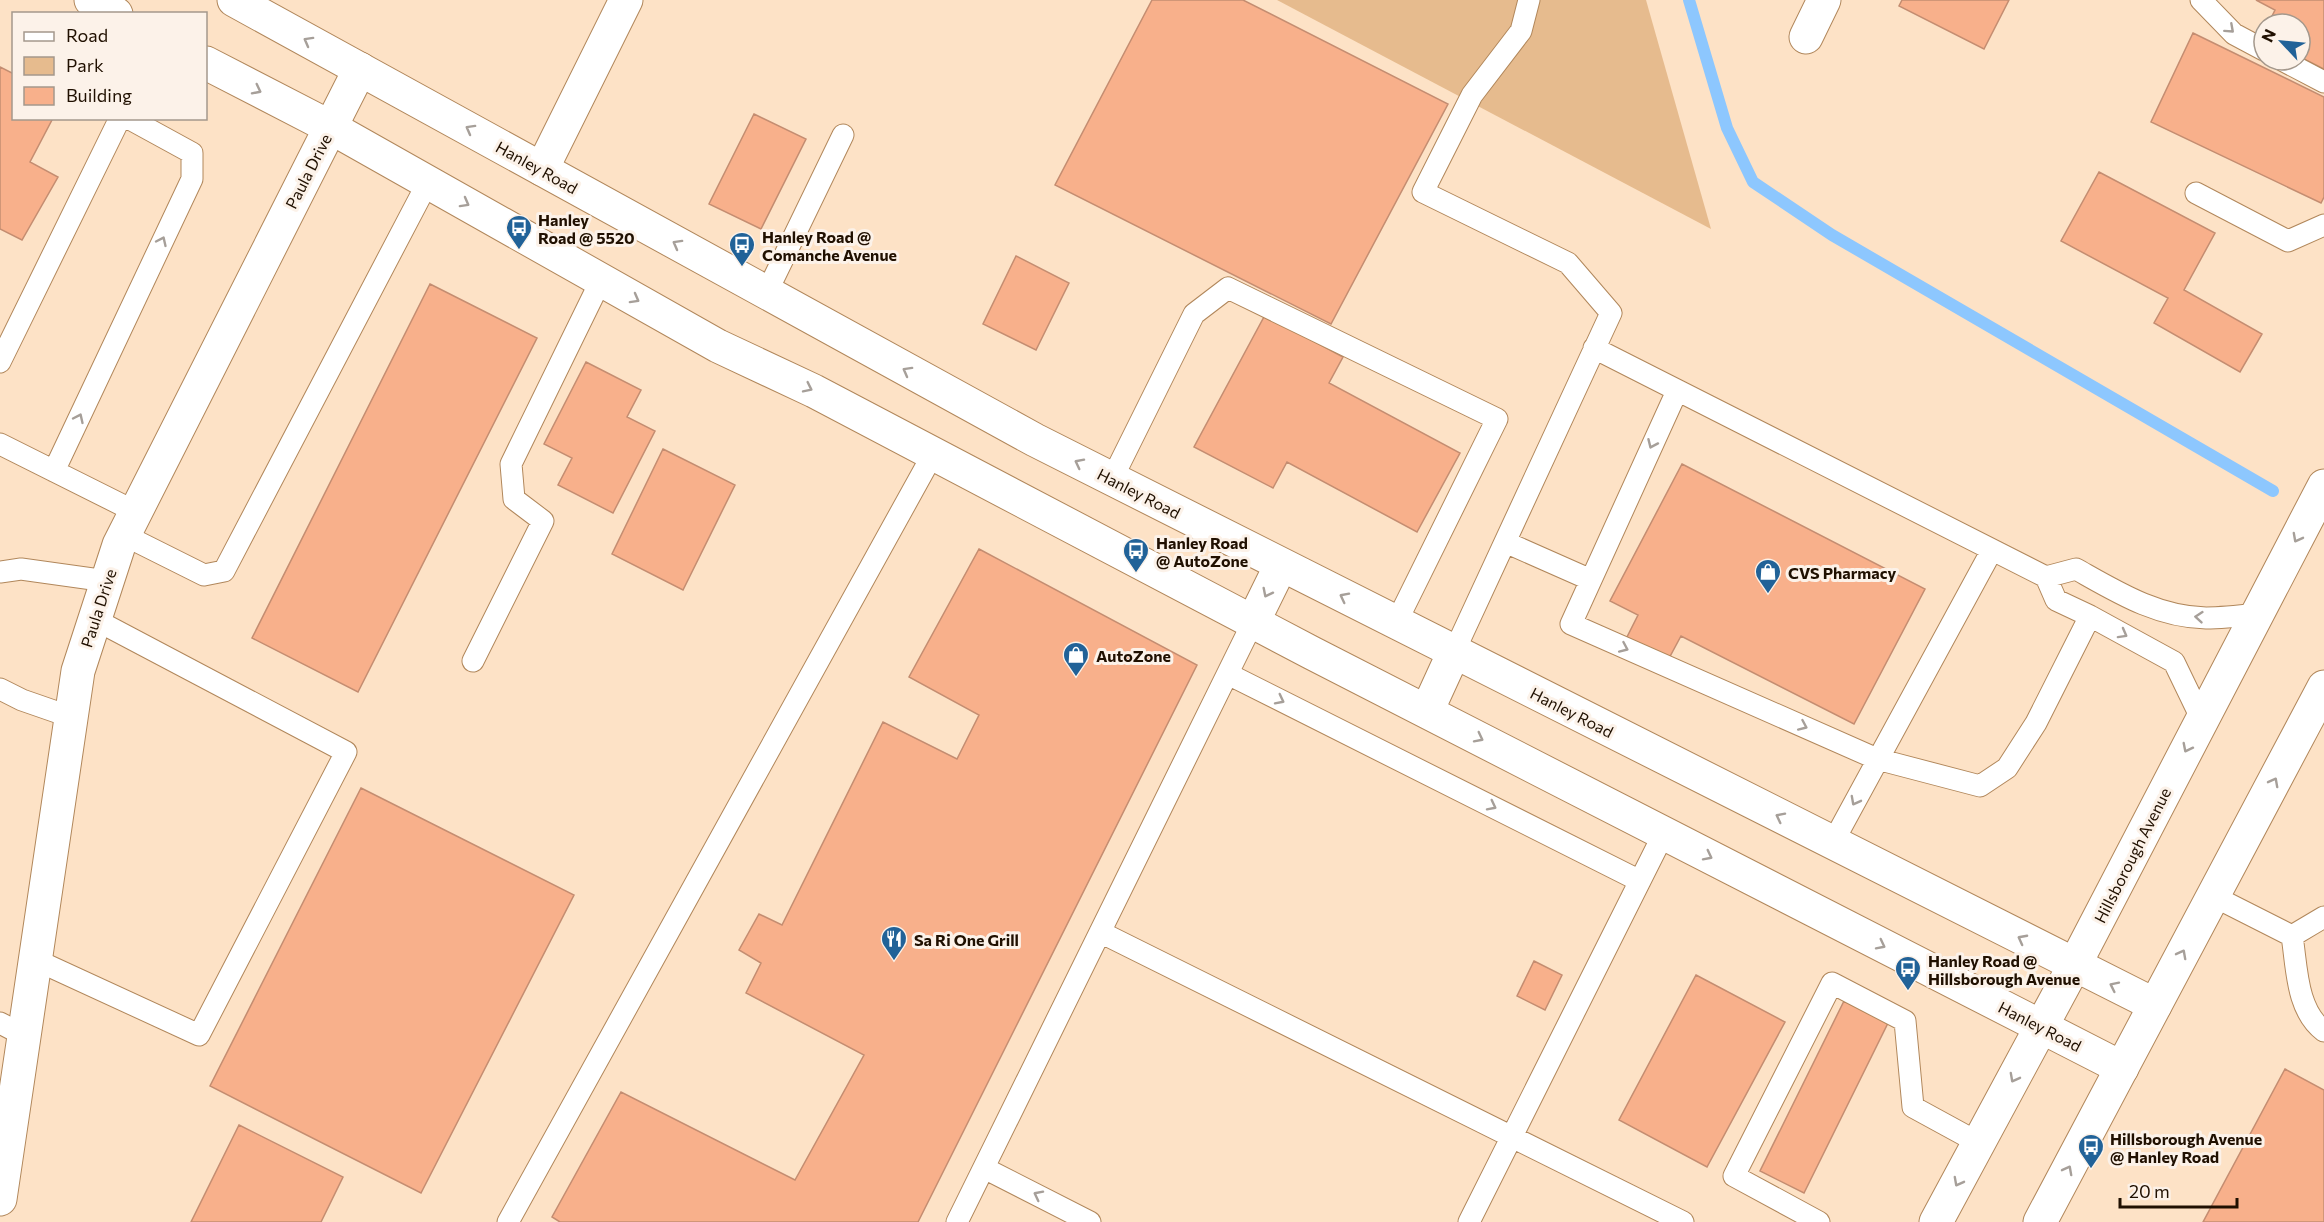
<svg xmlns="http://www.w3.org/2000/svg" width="2324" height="1222" font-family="Commissioner,sans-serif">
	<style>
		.green { fill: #e6bb8e }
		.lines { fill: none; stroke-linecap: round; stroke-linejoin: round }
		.stream { stroke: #8dc7fe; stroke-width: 12 }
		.building { fill: #f8b08b; stroke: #c48d71; stroke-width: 1.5 }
		.lane-casing { stroke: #b1875b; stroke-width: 23 }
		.street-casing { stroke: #b1875b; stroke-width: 35 }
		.secondary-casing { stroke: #b1875b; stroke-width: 35 }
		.primary-casing { stroke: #b1875b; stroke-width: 35 }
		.lane { stroke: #fff; stroke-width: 21 }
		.street { stroke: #fff; stroke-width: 33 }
		.secondary { stroke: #fff; stroke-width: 33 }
		.primary { stroke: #fff; stroke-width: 33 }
		.oneway { stroke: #a69f99 }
		.labels { text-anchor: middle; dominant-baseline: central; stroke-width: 6; stroke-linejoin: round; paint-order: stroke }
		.street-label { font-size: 16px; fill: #201001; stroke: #fcf2e9 }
		.poi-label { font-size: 16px; font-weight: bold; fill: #201001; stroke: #fcf2e9; text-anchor: start }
	</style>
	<rect width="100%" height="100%" fill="#fde2c6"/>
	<path class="green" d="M1277,0H1646L1711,229L1330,28Z"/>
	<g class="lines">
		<path class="stream" d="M1689,0L1727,128L1753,182L1832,235L2273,491"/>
	</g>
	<path class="building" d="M1152,0H1243L1448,104L1331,324L1055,185Z
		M1902,0H2009L1984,49L1899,6Z
		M2256,0H2324V69L2300,57V24H2268L2275,10Z
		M2193,33L2324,97V197L2321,203L2151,122Z
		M0,67L14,74V118H53L30,162L58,177L22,240L0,229Z
		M754,114L806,139L761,229L709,204Z
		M2099,172L2215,233L2184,290L2262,334L2240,372L2154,323L2168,298L2061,241Z
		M1016,256L1069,283L1036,350L983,324Z
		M430,284L537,338L358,692L252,638Z
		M1265,315L1343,357L1329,383L1460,453L1417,532L1287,462L1273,488L1194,447Z
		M586,362L641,390L627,417L655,431L613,513L558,485L572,458L544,444Z
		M663,449L735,485L683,590L612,554Z
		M1682,464L1925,589L1854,724L1681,636L1667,662L1625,641L1638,615L1610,601Z
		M979,549L1197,665L918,1222H560L552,1217L621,1092L795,1180L864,1055L746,993L761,963L739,950L759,914L782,925L883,722L957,759L979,715L909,677Z
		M361,788L574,895L421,1193L210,1086Z
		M1534,961L1562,975L1545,1010L1517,996Z
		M1696,975L1785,1022L1707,1167L1619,1120Z
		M1844,1001L1888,1023L1804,1193L1760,1171Z
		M2285,1069L2324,1090V1222H2203Z
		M239,1125L343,1177L321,1222H191Z"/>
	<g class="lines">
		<defs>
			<path id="lane" d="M2201,0L2234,34L2264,50
				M2282,60L2324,82
				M2196,193L2288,241L2324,225
				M766,294L843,135
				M1594,348L2046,577L2056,600L2090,616L2174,662L2202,720
				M0,362L120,118
				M1677,391L1571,624L1877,759L1980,786L2007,768L2036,723L2090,616
				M0,444L136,512
				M54,471L192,179V153L128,118
				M1112,479L1194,314L1228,288L1497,419L1396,623
				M124,535L204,575L224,571L428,182
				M1505,542L1591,580
				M0,572L21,569L107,581
				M2046,577L2076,569C2117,592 2157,617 2206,618C2223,618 2240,616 2257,614
				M1454,652L1611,313L1568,263L1423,192L1472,95L1521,31L1529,0
				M473,661L543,521L514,499L511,464L601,280
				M1228,674L1640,881
				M0,689L22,700L71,717
				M1832,844L1992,550
				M2213,896L2292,936
				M1100,932L1683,1222
				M2292,936C2297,967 2296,1010 2324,1031
				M2292,936L2324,917
				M36,960L199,1035L346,752L94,619
				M0,1023L25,1036
				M984,1168L1090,1222
				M508,1222L933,454
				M957,1222L1253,622
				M1469,1222L1664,833
				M1819,1222L1734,1176L1832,983L1905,1021L1913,1107L1979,1143"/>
			<path id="street" d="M1806,37L1824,0
				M542,169L626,0
				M0,1199L78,671L119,545L360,69"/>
			<path id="secondary" d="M91,0L116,14
				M234,0L1035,440L2155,1005
				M206,63L330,127L718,346L814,391L1312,653L2122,1068
				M1253,622L1281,565
				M1427,711L1454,652"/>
			<path id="primary" d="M1936,1222L2074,966L2324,486
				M2040,1222L2324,687"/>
		</defs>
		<use href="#lane" class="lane-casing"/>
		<use href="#street" class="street-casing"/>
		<use href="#secondary" class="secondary-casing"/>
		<use href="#primary" class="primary-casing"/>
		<use href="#lane" class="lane"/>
		<use href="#street" class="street"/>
		<use href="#secondary" class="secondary"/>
		<use href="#primary" class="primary"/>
	</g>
	<defs><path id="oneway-chevron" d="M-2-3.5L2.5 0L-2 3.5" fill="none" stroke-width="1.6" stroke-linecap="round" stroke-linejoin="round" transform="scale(1.5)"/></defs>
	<g class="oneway">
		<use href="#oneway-chevron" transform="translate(2230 29) rotate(42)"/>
		<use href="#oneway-chevron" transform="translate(308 41) rotate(-151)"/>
		<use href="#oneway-chevron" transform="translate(257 90) rotate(27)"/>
		<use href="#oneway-chevron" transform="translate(470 129) rotate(-151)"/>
		<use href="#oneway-chevron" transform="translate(465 203) rotate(29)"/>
		<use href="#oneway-chevron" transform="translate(162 241) rotate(-65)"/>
		<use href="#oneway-chevron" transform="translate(677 244) rotate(-151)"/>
		<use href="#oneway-chevron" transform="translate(635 299) rotate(29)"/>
		<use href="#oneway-chevron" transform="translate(907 371) rotate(-151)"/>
		<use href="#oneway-chevron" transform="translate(808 388) rotate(26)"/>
		<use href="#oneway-chevron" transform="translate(79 418) rotate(-65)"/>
		<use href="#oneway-chevron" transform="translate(1652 444) rotate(114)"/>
		<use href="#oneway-chevron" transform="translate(1079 463) rotate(-153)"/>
		<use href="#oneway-chevron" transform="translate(2297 538) rotate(118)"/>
		<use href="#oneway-chevron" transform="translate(1267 593) rotate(117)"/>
		<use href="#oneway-chevron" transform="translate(1344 597) rotate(-153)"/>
		<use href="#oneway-chevron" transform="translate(2199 617) rotate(-175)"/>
		<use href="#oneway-chevron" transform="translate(2123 634) rotate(29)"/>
		<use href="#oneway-chevron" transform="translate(1624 648) rotate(24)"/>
		<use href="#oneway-chevron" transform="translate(1280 700) rotate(27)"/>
		<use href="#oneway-chevron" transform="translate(1803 726) rotate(24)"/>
		<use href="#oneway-chevron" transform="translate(1479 738) rotate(27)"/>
		<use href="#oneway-chevron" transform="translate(2187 748) rotate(117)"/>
		<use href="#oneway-chevron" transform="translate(2274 782) rotate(-62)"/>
		<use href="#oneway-chevron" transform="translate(1855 801) rotate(118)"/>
		<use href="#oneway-chevron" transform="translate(1492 806) rotate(27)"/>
		<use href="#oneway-chevron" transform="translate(1780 817) rotate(-153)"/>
		<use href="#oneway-chevron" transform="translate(1708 856) rotate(27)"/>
		<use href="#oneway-chevron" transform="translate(2022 939) rotate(-152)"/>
		<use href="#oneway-chevron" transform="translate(1881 945) rotate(27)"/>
		<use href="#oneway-chevron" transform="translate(2182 954) rotate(-62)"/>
		<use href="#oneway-chevron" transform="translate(2114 986) rotate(-154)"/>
		<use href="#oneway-chevron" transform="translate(2014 1078) rotate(118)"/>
		<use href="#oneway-chevron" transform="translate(2068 1170) rotate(-62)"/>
		<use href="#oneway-chevron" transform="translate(1958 1182) rotate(118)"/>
		<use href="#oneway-chevron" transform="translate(1038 1195) rotate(-153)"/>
	</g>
	<defs>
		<symbol id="bus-pin" viewBox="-11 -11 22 30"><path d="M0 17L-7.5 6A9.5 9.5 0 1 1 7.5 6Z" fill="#216298" stroke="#fcf2e9"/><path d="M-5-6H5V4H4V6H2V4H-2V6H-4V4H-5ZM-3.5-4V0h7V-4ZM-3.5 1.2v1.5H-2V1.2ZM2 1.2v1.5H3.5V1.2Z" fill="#fff"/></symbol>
		<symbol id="shop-pin" viewBox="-11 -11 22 30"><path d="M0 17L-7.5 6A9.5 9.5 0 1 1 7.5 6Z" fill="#216298" stroke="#fcf2e9"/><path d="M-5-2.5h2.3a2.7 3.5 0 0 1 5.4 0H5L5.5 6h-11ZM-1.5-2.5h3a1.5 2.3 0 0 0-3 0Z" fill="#fff"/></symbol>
		<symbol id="restaurant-pin" viewBox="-11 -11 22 30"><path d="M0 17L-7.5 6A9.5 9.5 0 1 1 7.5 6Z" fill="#216298" stroke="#fcf2e9"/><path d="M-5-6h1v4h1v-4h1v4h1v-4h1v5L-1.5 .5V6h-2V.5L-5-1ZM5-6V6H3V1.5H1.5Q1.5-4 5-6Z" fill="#fff"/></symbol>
	</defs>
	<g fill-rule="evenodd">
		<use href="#bus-pin" x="504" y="213" width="30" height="40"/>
		<use href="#bus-pin" x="727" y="230" width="30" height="40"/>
		<use href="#bus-pin" x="1121" y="536" width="30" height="40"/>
		<use href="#shop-pin" x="1753" y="557" width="30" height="40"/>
		<use href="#shop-pin" x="1061" y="640" width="30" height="40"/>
		<use href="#restaurant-pin" x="879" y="924" width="30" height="40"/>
		<use href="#bus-pin" x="1893" y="954" width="30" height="40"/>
		<use href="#bus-pin" x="2076" y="1132" width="30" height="40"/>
	</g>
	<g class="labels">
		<g class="street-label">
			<text transform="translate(537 167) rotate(29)">Hanley Road</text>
			<text transform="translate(308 171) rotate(-63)">Paula Drive</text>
			<text transform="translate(1139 493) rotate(27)">Hanley Road</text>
			<text transform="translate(98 608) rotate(-72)">Paula Drive</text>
			<text transform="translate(1572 712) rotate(27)">Hanley Road</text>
			<text transform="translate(2132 855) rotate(-63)">Hillsborough Avenue</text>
			<text transform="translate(2040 1026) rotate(27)">Hanley Road</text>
		</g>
		<g class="poi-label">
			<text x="538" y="219">Hanley<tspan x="538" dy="18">Road @ 5520</tspan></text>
			<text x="762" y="236">Hanley Road @<tspan x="762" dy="18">Comanche Avenue</tspan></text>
			<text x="1156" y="542">Hanley Road<tspan x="1156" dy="18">@ AutoZone</tspan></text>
			<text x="1788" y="572">CVS Pharmacy</text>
			<text x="1096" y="655">AutoZone</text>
			<text x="914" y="939">Sa Ri One Grill</text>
			<text x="1928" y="960">Hanley Road @<tspan x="1928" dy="18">Hillsborough Avenue</tspan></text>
			<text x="2110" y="1138">Hillsborough Avenue<tspan x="2110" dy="18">@ Hanley Road</tspan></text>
		</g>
	</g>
	<rect x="12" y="12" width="195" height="108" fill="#fcf2e9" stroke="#a4988c" stroke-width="1.5"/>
	<rect x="24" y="32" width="30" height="9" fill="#ffffff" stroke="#a4988c" stroke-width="1.5"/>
	<text x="66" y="42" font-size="18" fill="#201001">Road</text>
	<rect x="24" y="57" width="30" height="18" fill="#e6bb8e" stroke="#a4988c" stroke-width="1.5"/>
	<text x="66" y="72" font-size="18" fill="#201001">Park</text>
	<rect x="24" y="87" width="30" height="18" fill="#f8b08b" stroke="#a4988c" stroke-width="1.5"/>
	<text x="66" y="102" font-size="18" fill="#201001">Building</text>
	<g transform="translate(2282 42) rotate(296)"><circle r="28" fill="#fcf2e9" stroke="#a4988c" stroke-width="1.5"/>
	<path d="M0-4.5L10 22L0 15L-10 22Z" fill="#216298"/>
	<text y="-9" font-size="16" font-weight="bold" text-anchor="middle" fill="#201001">N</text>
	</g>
	<path d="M2120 1198v9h117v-9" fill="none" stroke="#201001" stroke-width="3"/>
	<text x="2129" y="1198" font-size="18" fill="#201001" stroke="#fcf2e9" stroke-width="4.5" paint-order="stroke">20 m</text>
</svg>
